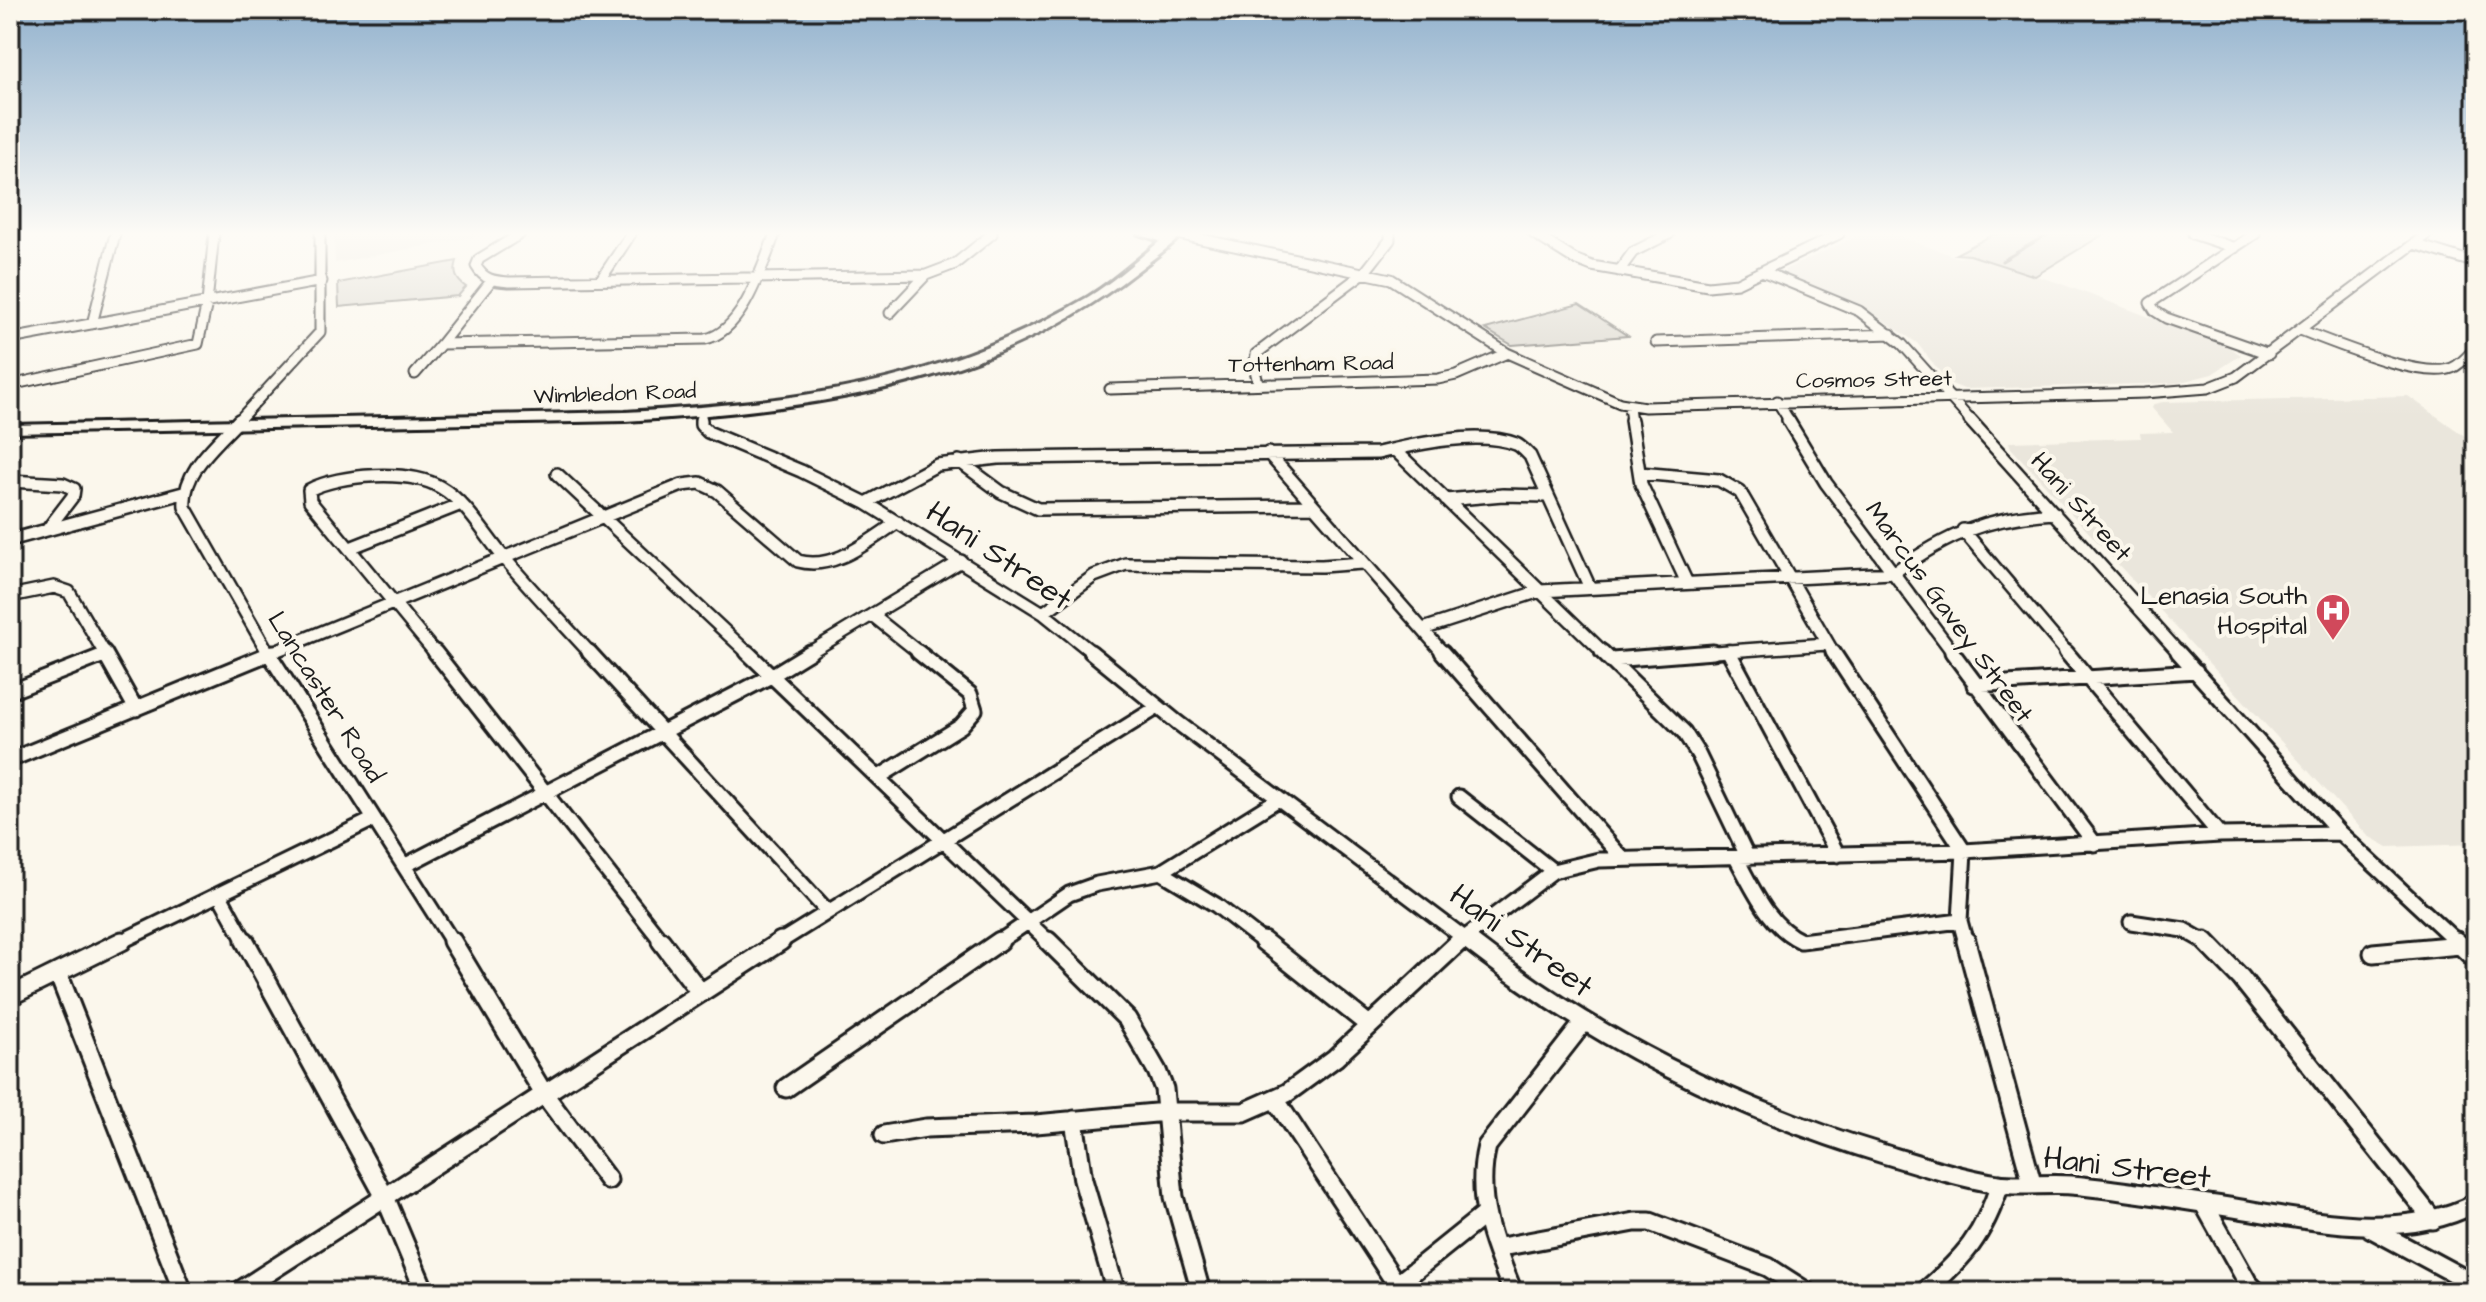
<svg xmlns="http://www.w3.org/2000/svg" width="2486" height="1302" font-family="'Architects Daughter',sans-serif">
	<style>
		.built { fill: #eae6dc }
		.green { fill: #dad7ce; stroke: #7b7a75; stroke-width: 2 }
		.lines { fill: none; stroke-linecap: round; stroke-linejoin: round }
		.stream { stroke: #74726e; stroke-width: 3 }
		.street-far3-casing { stroke: #1c1c1c; stroke-width: 13 }
		.street-far2-casing { stroke: #1c1c1c; stroke-width: 16 }
		.street-far1-casing { stroke: #1c1c1c; stroke-width: 19 }
		.street-casing { stroke: #1c1c1c; stroke-width: 23 }
		.secondary-casing { stroke: #1c1c1c; stroke-width: 6 }
		.street-far3 { stroke: #fbf7ec; stroke-width: 9 }
		.street-far2 { stroke: #fbf7ec; stroke-width: 11 }
		.street-far1 { stroke: #fbf7ec; stroke-width: 13 }
		.street { stroke: #fbf7ec; stroke-width: 17 }
		.secondary { fill: #fbf7ec; fill-rule: evenodd }
		.labels { text-anchor: middle; dominant-baseline: central; stroke-width: 8; stroke-linejoin: round; paint-order: stroke }
		.far-street-label { font-size: 22px; fill: #1c1c1c; stroke: #fbf7ec }
		.street-label { font-size: 26px; fill: #1c1c1c; stroke: #fbf7ec }
		.poi-label { font-size: 26px; fill: #1c1c1c; stroke: #fbf7ec; text-anchor: end }
		.near-street-label { font-size: 32px; fill: #1c1c1c; stroke: #fbf7ec }
	</style>
	<rect width="100%" height="100%" fill="#fbf7ec"/>
	<filter id="ink" filterUnits="userSpaceOnUse"><feTurbulence type="fractalNoise" baseFrequency=".0125" numOctaves="2"/><feDisplacementMap in="SourceGraphic" scale="16" xChannelSelector="R" yChannelSelector="G"/><feConvolveMatrix kernelMatrix="1 2 1 2 8 2 1 2 1" color-interpolation-filters="sRGB"/></filter>
	<g filter="url(#ink)">
		<path class="built" d="M334,234H488L335,263Z
			M1862,234H1893L1959,258L1970,255L2059,283L2229,347L2241,355L2212,374L2177,383L1964,389L1949,383L1917,343L1861,305L1786,275L1784,270Z
			M2408,396L2476,444V844L2388,847L2368,836L2011,448L2009,442L2141,438L2140,433L2173,432L2152,408L2154,404L2163,402Z"/>
		<path class="green" d="M1994,234H2104L2035,276L1970,255L1956,254Z
			M457,261C453,273 456,280 466,287L458,296L339,307L338,283Z
			M1579,304L1628,336L1512,345L1485,329Z"/>
		<g class="lines">
			<path class="stream" d="M2002,261L2048,234"/>
			<defs>
				<path id="street-far3" d="M520,234L479,259L476,266C484,280 494,281 509,282L926,275L955,264L992,234
					M1177,234L1391,279L1507,353L1620,403L1645,407L2145,393L2208,388L2236,377L2427,234
					M1534,234L1574,259L1592,266L1708,286L1737,283L1839,234
					M2193,234L2235,248
					M2255,234L2150,303L2155,311L2166,318L2269,354
					M2414,244L2476,263
					M1619,271L1633,252L1669,234
					M1762,271L1859,311L1902,344L1972,422
					M601,279L631,234
					M491,281L441,344L705,339C743,332 762,266 775,234
					M890,313L926,275
					M92,324L115,234
					M2300,330C2333,342 2421,380 2452,368C2462,364 2469,354 2476,347
					M10,339L322,281
					M1656,342L1891,334
					M415,374L441,344
					M1258,383L1254,366L1256,354L1365,272L1390,240V234
					M10,385L198,344L207,303L214,234
					M1110,389L1438,379L1456,375L1507,353
					M1777,401L1790,422
					M1629,406L1631,422
					M701,414V422
					M237,422L320,332V234"/>
				<path id="street-far2" d="M239,420C216,445 182,471 185,507L269,654
					M701,420V425L708,432L801,471L866,503L1043,613L1094,654
					M1631,420L1641,484L1687,583
					M1788,420L1826,483L1954,654
					M1970,420L2180,654
					M1395,450L1605,654
					M1268,453L1444,654
					M959,461L1001,492L1038,509L1312,506
					M1640,473L1719,480L1740,492L1834,654
					M557,474L749,654
					M10,481L63,484L74,489L73,496L47,530
					M1446,500L1503,495L1546,496
					M866,503L937,465L998,458L1378,453C1416,444 1478,430 1516,444C1521,446 1526,452 1530,456L1590,588
					M1963,530L2068,654
					M10,540L183,493
					M350,548L459,505
					M10,596L54,587L69,592L105,654
					M1043,613L1094,576L1126,564L1322,566L1362,563
					M872,615L921,654
					M1423,629L1540,591L1893,573C1948,534 1987,517 2055,513
					M268,654L682,485L700,483L717,491L798,561C835,571 868,541 898,522
					M436,654L310,501L309,490C339,474 409,469 440,487C466,502 482,531 501,554C530,589 561,621 591,654
					M807,654L961,561
					M1686,654L1827,644"/>
				<path id="street-far1" d="M104,652L136,709
					M268,652L453,943
					M435,652L663,943
					M589,652L828,912
					M747,652L1050,943
					M1091,652L1178,723L1471,943
					M1442,652L1622,858
					M1602,652L1684,732L1698,754L1748,858
					M1729,652L1838,855
					M1833,652L1964,851L1960,921L1966,943
					M1952,652L2095,844
					M2066,652L2220,835
					M2178,652L2340,833L2458,943
					M1612,660L1713,652
					M1974,685L2196,671
					M10,692L104,655
					M10,760L273,652
					M879,777L961,726L975,710L970,694L918,652
					M1459,797L1553,871
					M1736,858C1753,888 1768,926 1801,941L1960,921
					M406,865L771,676L810,652
					M1161,872L1216,905L1265,943
					M219,894L246,943
					M2131,922L2184,930L2207,943
					M118,943L374,819
					M778,943L1158,707
					M997,943L1069,894L1097,884L1161,872L1277,800
					M1458,943L1553,871L1599,860L1964,851L2220,835L2340,833"/>
				<path id="street" d="M245,941L386,1199L425,1292
					M452,941L544,1094L608,1180
					M661,941L700,992
					M1048,941L1127,1019L1157,1071L1164,1089L1174,1197L1201,1292
					M1263,941L1369,1025
					M1469,941C1592,1038 1737,1110 1887,1155C1923,1166 1961,1178 1998,1184C2022,1187 2047,1183 2071,1185C2119,1189 2167,1198 2215,1205C2299,1217 2396,1245 2476,1203
					M1966,941L2032,1183
					M2205,941L2241,978L2433,1220
					M2456,941L2476,960
					M2373,953L2460,945
					M58,973L183,1292
					M10,996L122,941
					M786,1088L1000,941
					M1275,1099L1397,1285
					M1074,1120L1083,1180L1116,1292
					M884,1135L926,1128L1036,1124L1166,1112H1244L1287,1093L1335,1058L1460,941
					M2205,1206L2248,1283L2257,1292
					M2370,1228L2476,1285
					M1496,1248L1635,1222H1650L1768,1267L1807,1292
					M238,1292L781,941
					M1388,1292L1484,1215
					M1513,1292C1493,1243 1474,1199 1487,1146L1584,1022
					M1924,1292C1964,1258 1984,1235 2000,1184"/>
				<path id="secondary" d="M1138,234H1183C1169,248 1151,260 1136,272C987,389 807,410 625,421L10,433V425L625,412C797,402 935,386 1088,297C1113,282 1137,260 1160,241Z"/>
			</defs>
			<use href="#street-far3" class="street-far3-casing"/>
			<use href="#street-far2" class="street-far2-casing"/>
			<use href="#street-far1" class="street-far1-casing"/>
			<use href="#street" class="street-casing"/>
			<use href="#secondary" class="secondary-casing"/>
			<use href="#street-far3" class="street-far3"/>
			<use href="#street-far2" class="street-far2"/>
			<use href="#street-far1" class="street-far1"/>
			<use href="#street" class="street"/>
			<use href="#secondary" class="secondary"/>
		</g>
	</g>
	<linearGradient id="sky" x2="0" y2="1"><stop stop-color="#91b1cd"/><stop offset="0.56" stop-color="#fdfbf6"/><stop offset="1" stop-color="#fdfbf6" stop-opacity="0"/></linearGradient>
	<rect width="2486" height="417" fill="url(#sky)"/>
	<defs>
		<symbol id="hospital-pin" viewBox="-11 -11 22 30"><path d="M0 17L-7.5 6A9.5 9.5 0 1 1 7.5 6Z" fill="#d1495b" stroke="#fbf7ec"/><path d="M-5-5h3v3.5h4V-5h3V5h-3V1.5h-4V5h-3Z" fill="#fff"/></symbol>
	</defs>
	<g fill-rule="evenodd">
		<use href="#hospital-pin" x="2313" y="591" width="40" height="54"/>
	</g>
	<g class="labels">
		<g class="far-street-label">
			<text transform="translate(1311 364) rotate(-1)">Tottenham Road</text>
			<text transform="translate(1874 380) rotate(-1)">Cosmos Street</text>
			<text transform="translate(615 394) rotate(-2)">Wimbledon Road</text>
		</g>
		<g class="street-label">
			<text transform="translate(2081 507) rotate(48)">Hani Street</text>
			<text transform="translate(1949 612) rotate(54)">Marcus Gavey Street</text>
			<text transform="translate(326 697) rotate(58)">Lancaster Road</text>
		</g>
		<g class="poi-label">
			<text x="2307" y="596">Lenasia South<tspan x="2307" dy="30">Hospital</tspan></text>
		</g>
		<g class="near-street-label">
			<text transform="translate(999 556) rotate(34)">Hani Street</text>
			<text transform="translate(1521 941) rotate(36)">Hani Street</text>
			<text transform="translate(2127 1168) rotate(7)">Hani Street</text>
		</g>
	</g>
	<rect width="2486" height="1302" fill="none" stroke="#fbf7ec" stroke-width="40"/>
	<rect x="20" y="20" width="2446" height="1262" fill="none" stroke="#1c1c1c" stroke-width="3" filter="url(#ink)"/>
</svg>
